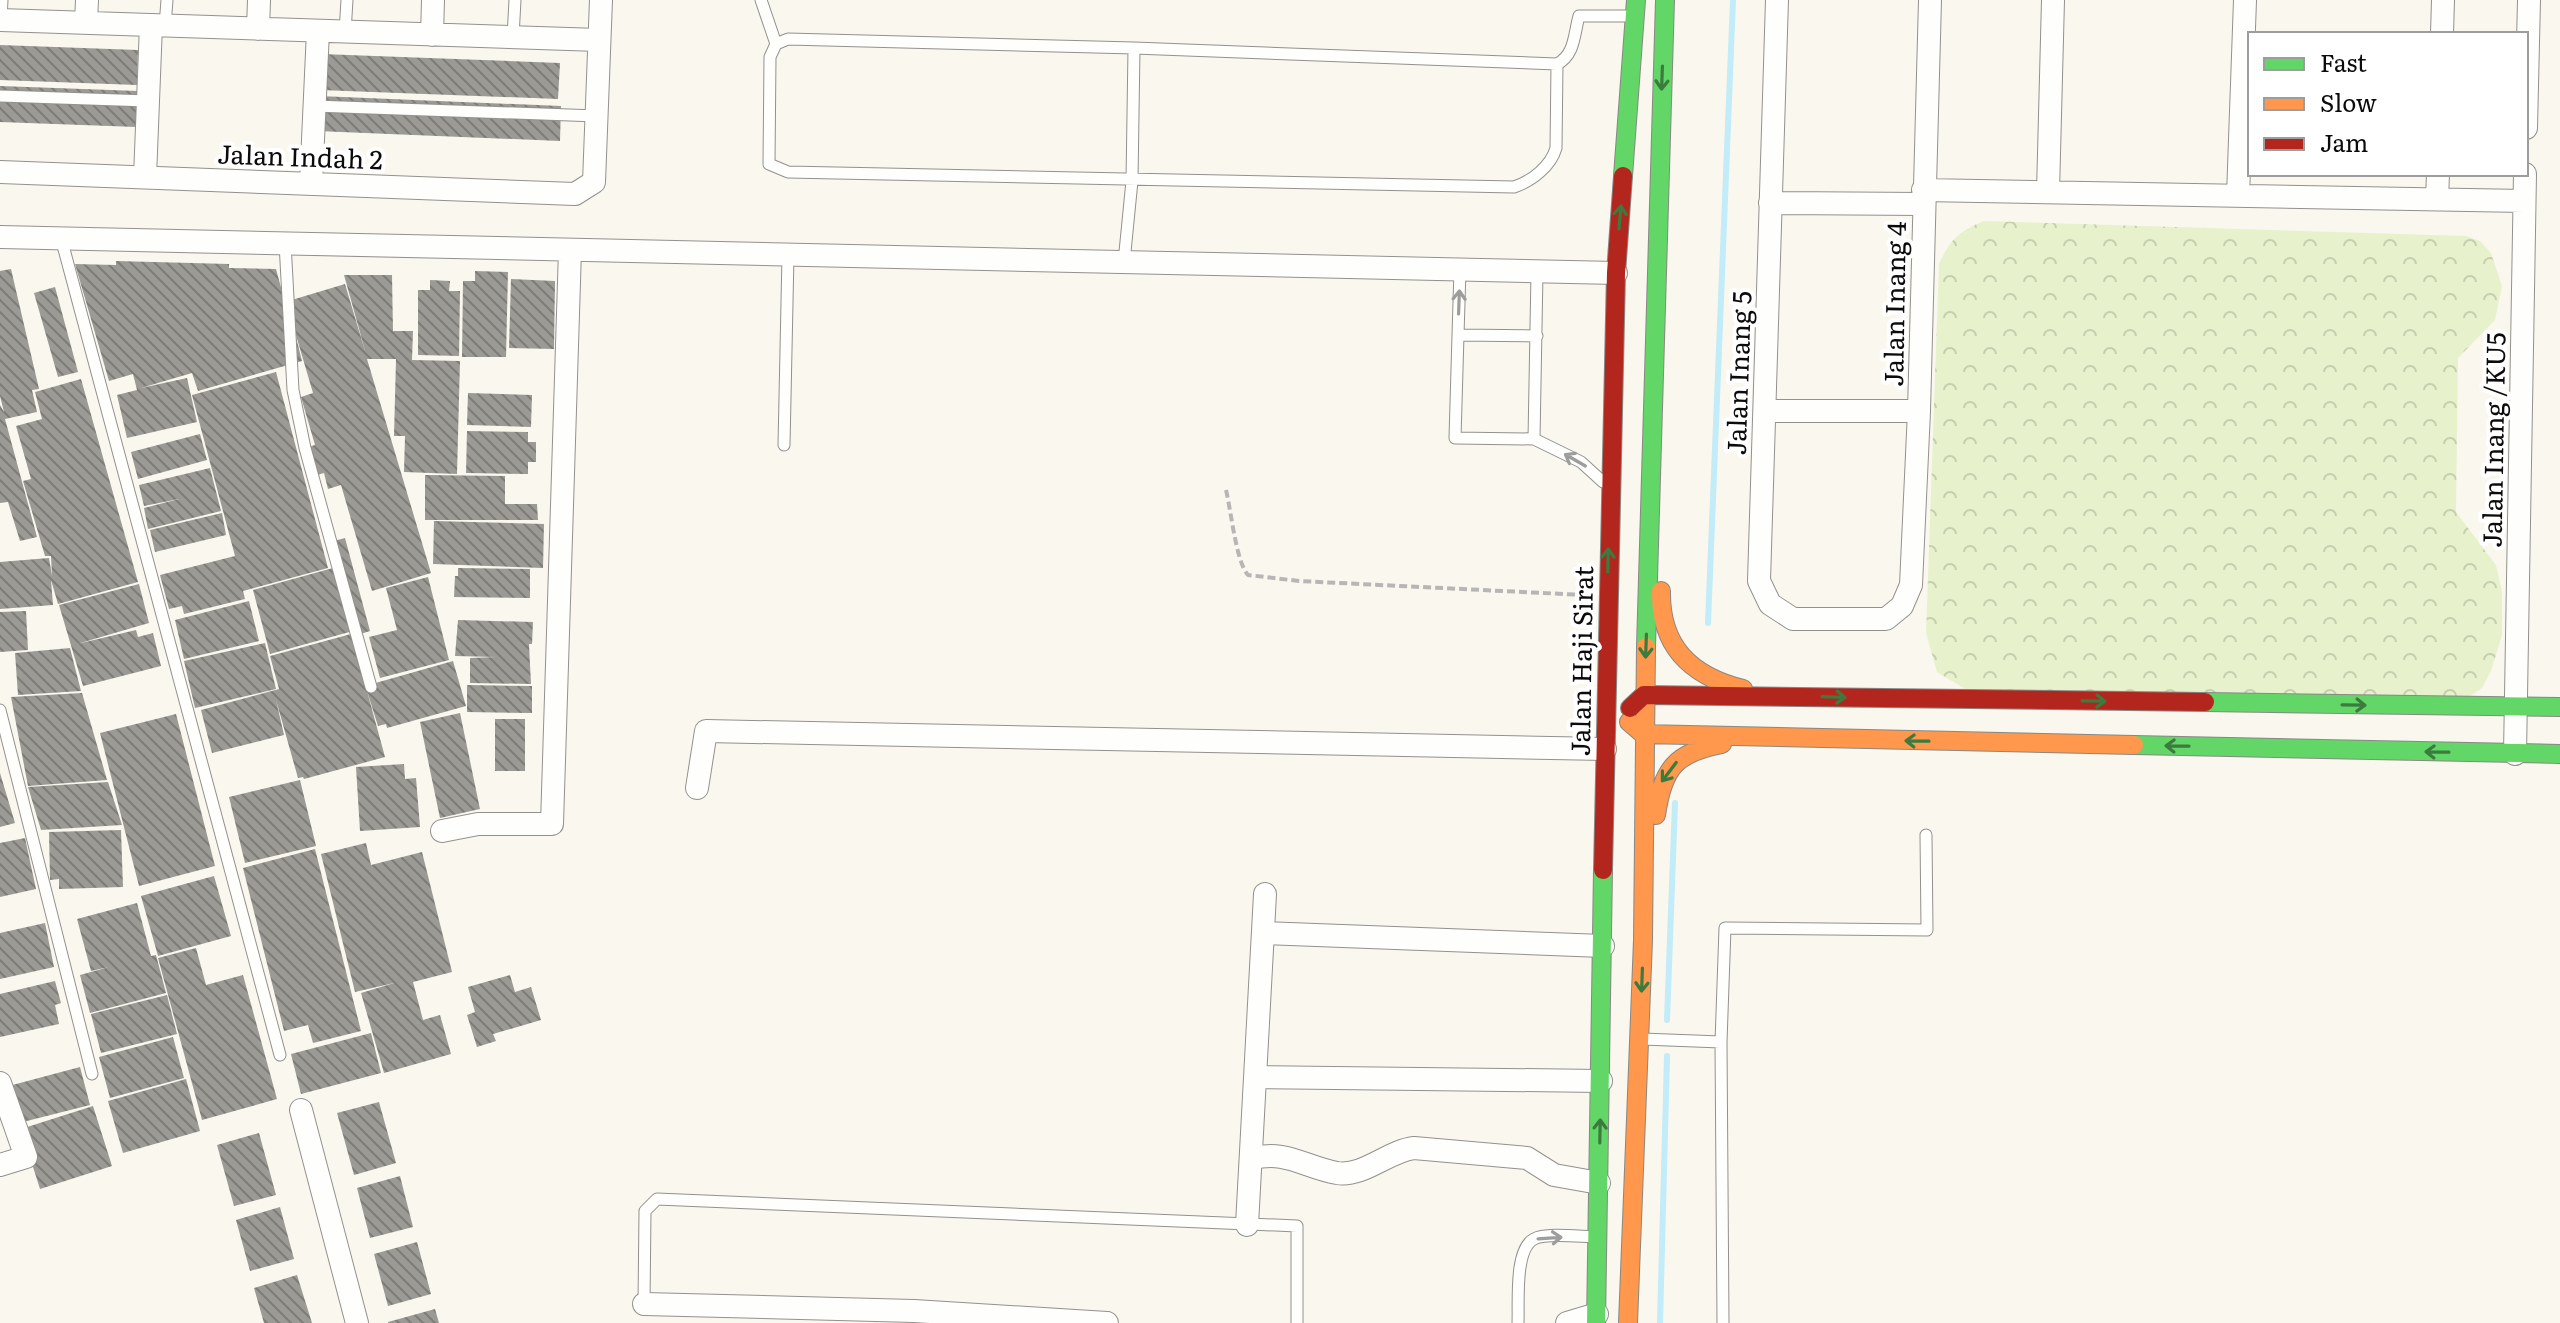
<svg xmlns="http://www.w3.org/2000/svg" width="2560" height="1323" font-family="Literata,serif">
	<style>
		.park { fill: url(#park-crowns) }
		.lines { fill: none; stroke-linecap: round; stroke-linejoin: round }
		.stream { stroke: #c1ecf8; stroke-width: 6 }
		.building { fill: url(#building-back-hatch) }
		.lane-casing { stroke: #93918e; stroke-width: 13 }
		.street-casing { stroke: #93918e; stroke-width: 24 }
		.fast-casing { stroke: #898884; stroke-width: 20 }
		.slow-casing { stroke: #898884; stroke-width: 20 }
		.jam-casing { stroke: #898884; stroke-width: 20 }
		.path { stroke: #b7b6b5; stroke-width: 4; stroke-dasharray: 8 4; stroke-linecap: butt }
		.lane { stroke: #fefefd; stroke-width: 11 }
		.street { stroke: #fefefd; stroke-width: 22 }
		.fast { stroke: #63d668; stroke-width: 18 }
		.slow { stroke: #ff974d; stroke-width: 18 }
		.jam { stroke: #b3261e; stroke-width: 18 }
		.oneway { stroke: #3b7b3e }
		.oneway2 { stroke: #9d9d9c }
		.labels { text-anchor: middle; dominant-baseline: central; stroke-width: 8; stroke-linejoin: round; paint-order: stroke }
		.street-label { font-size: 26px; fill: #0b0b0b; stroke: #fff }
	</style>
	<defs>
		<pattern id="park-crowns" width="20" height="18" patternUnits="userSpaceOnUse" patternTransform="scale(2)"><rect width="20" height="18" fill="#e7f2cc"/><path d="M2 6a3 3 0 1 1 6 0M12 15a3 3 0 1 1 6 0" fill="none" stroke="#c5ceae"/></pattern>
		<pattern id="building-back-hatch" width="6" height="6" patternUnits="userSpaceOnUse" patternTransform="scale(2)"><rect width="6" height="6" fill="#9c9a95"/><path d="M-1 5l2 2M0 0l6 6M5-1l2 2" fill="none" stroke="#7d7c78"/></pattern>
	</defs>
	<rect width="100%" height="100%" fill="#faf7ef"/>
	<path class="park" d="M1984,221L2466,236L2480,241L2491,253L2502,286L2495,320L2458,358L2456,512L2496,565L2502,592V635L2491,671L2482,688L2469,697L1967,690L1937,672L1926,633L1939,264C1950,240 1959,231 1984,221Z"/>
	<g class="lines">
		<path class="stream" d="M1708,623L1733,0
			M1667,1020L1675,803
			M1660,1323L1667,1056"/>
	</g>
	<path class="building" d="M0,45L138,50L137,85L0,80Z
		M321,54L560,63L558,99L320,90Z
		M0,86L138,91L137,127L0,122Z
		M319,96L561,106L560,141L317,131Z
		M116,261L229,264V268L276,269L285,302L345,284L366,354L344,275H392L393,331H413L412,360L460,361L457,474L404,472L405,436H394L396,359H367L431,573L372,591L341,485L328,489L324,473L317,475L308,447L315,445L301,397L313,393L293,325L302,361L198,391L192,373L141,388L187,378L197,422L127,438L117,395L137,390L133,374L109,381L75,264L116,265Z
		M11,269L39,389L32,390L37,412L5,419L37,537L20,541L8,502L0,503V405L4,412L0,396V271Z
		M475,271L508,272L506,357H462L463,281H475Z
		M511,279L555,281L554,349L509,348Z
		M430,280L450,281L449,291H460L459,356L418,355V290H430Z
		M55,287L78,372L58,377L34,293Z
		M276,372L328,568L243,591L245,599L184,614L182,606L169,609L160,575L235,556L192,395Z
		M81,379L138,582L58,604L51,580L53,605L0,609V562L49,558L52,576L51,556H45L23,481L31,479L16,426L42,419L35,392Z
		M468,393L532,395L531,427L467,425Z
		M467,431L528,432V442H536V462H528V474L466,473Z
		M200,434L207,460L138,479L131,452Z
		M210,468L221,511L148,529L144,508L179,499L144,506L139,485Z
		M425,475L505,476V504H537L538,520H425Z
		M222,513L226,535L155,552L150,530Z
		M434,521L544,524L543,568L433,564Z
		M345,538L370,631L354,636L353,631L270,654L253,590L333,568L326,543Z
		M458,568L530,569V598L454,597L455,576H458Z
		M428,577L449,660L380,678L369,637L397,630L386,588Z
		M139,584L149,623L77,644L136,630L138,637L153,633L161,666L83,686L59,605Z
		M249,601L259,641L184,659L175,620Z
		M26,611L28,650L0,652V612Z
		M458,620L533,622L532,644H529L531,684L470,683V658L496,657L455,656Z
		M351,634L365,686L453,661L466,706L387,728L386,724L378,726L367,691L385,757L304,779L303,777L298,778L276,700L284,735L212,753L201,710L279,689L270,656Z
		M265,643L276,689L195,708L184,661Z
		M70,648L81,691L18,695L15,653Z
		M467,685L532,686V713L467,712Z
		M82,693L107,780L28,786L11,697Z
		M460,713L480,809L440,818L420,722Z
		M176,714L215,866L139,886L100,733Z
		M495,719H525V771H495Z
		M404,764L405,779L416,778L420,827L360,831L356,767Z
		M0,773L15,823L0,827Z
		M300,780L316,846L245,863L229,797Z
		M108,782L122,825L41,830L28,787Z
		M121,830L123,887L59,889V879L50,880L49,832Z
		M25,838L36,889L0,897V843Z
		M366,843L371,865L422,852L452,972L413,982L423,1020L440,1015L451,1054L384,1073L361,993L394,983L355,992L321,854Z
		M315,849L361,1031L313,1043L308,1025L284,1031L243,868Z
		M214,876L231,936L158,956L141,896Z
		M137,903L151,956L156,955L166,993L90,1013L80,975L109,967L91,971L77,919Z
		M45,923L54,967L0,979V933Z
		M196,948L206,985L243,975L277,1099L202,1120L158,958Z
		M510,975L515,992L531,987L541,1020L493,1034L496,1041L477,1047L467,1015L475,1012L468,987Z
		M55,981L61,1003L55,1005L59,1024L0,1037V994Z
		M167,995L177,1034L101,1053L91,1014Z
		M371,1033L381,1073L301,1094L291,1054Z
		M173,1037L184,1078L110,1098L99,1057Z
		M80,1067L90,1105L15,1124L5,1087Z
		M186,1079L200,1131L123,1153L108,1101Z
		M379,1102L396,1163L354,1175L337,1113Z
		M93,1106L112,1166L40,1189L21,1129Z
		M259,1133L276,1195L234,1206L217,1145Z
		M400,1176L413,1227L370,1238L357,1188Z
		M280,1207L294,1259L250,1271L236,1220Z
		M417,1242L431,1294L388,1306L374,1254Z
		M297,1275L312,1323H264L254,1288Z
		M435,1309L439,1323H388V1322Z"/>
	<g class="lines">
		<defs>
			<path id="lane" d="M761,0L776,44
				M1,20L2,0
				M165,26L167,0
				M345,32L347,0
				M513,37L515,0
				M1557,64L1556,148C1551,166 1532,181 1514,187L788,172L769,164L770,57L776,44L788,39L1134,48L1557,64C1575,55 1574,34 1579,16H1631
				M0,96L148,101
				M314,106L597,116
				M61,238L280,1055
				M285,243L293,390L305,448L371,687
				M1124,262L1132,181L1134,48
				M1458,335L1460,270
				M1537,336L1458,335L1455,438L1534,439L1581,462L1603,482
				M1534,439L1537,272
				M784,445L788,255
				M0,710L92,1074
				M1642,1039L1721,1042
				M644,1304L645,1211L657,1199L1297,1226V1323
				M1518,1323C1519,1304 1514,1249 1534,1239C1546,1232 1582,1237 1597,1237
				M1723,1323L1721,1042L1725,928L1927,930L1926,835"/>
			<path id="street" d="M1777,0L1759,581L1770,604L1793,619H1886L1902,606L1911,585L1919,411L1930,0
				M0,20L599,40
				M86,23L87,0
				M258,29L259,0
				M2442,34L2443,0
				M432,35L433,0
				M2526,128L2529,0
				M0,172L575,194L594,182L601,0
				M145,177L151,25
				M311,183L318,31
				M1923,190L2524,201
				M2048,192L2053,0
				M2238,196L2245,0
				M2437,199L2438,174
				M1770,203L1923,204
				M0,237L1616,273
				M1765,411H1919
				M2515,754L2525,174
				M697,788L706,731L1605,749
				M442,831L478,824H552L570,250
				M1263,933L1603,946
				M1256,1077L1601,1081
				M0,1083L26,1157L0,1165
				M301,1110L357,1323
				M1251,1159C1285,1149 1304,1167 1337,1173C1364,1177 1388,1151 1414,1148L1527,1158L1554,1175L1599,1183
				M1247,1225L1265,894
				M644,1304L914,1311L1107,1323
				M1567,1323L1597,1314"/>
			<path id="fast" d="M1623,176L1636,0
				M1646,647L1665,0
				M2205,702L2560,707
				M2134,745L2560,754
				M1596,1323L1603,870"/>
			<path id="slow" d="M1661,591C1660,647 1691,676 1743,689
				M1629,722L1643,734L2134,745
				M1656,815C1663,768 1675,753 1722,744
				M1628,1323L1643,940L1646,647"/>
			<path id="jam" d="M1630,708L1644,695L2205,702
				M1603,870L1616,273L1623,176"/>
		</defs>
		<use href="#lane" class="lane-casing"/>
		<use href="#street" class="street-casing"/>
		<use href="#fast" class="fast-casing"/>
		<use href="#slow" class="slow-casing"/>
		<use href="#jam" class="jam-casing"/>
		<path class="path" d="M1226,490C1231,510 1236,562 1248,575L1299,581L1584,595"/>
		<use href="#lane" class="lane"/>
		<use href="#street" class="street"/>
		<use href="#fast" class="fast"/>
		<use href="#slow" class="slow"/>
		<use href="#jam" class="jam"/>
	</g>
	<defs><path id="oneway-shaft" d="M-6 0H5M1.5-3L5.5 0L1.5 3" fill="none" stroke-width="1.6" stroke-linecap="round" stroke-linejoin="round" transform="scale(2)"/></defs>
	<g class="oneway">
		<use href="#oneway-shaft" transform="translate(1662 78) rotate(92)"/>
		<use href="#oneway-shaft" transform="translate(1620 217) rotate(-85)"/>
		<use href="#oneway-shaft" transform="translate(1608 560) rotate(-89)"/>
		<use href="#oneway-shaft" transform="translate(1646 646) rotate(92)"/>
		<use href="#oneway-shaft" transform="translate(1834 697) rotate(2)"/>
		<use href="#oneway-shaft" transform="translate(2094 701) rotate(1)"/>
		<use href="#oneway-shaft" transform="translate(2354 705) rotate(1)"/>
		<use href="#oneway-shaft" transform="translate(1917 741) rotate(-179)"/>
		<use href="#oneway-shaft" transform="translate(2177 746) rotate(-179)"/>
		<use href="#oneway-shaft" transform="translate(2437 752) rotate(-179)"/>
		<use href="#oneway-shaft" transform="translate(1669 772) rotate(127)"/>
		<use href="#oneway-shaft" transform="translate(1642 980) rotate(92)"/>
		<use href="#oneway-shaft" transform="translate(1600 1131) rotate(-89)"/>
	</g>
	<g class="oneway2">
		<use href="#oneway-shaft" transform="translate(1459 302) rotate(-88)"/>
		<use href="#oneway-shaft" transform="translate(1575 460) rotate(-150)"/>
		<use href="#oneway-shaft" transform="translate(1550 1238) rotate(-4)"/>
	</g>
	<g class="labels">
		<g class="street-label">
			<text transform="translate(300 155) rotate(2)">Jalan Indah 2</text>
			<text transform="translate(1893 304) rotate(-89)">Jalan Inang 4</text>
			<text transform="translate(1737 373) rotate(-88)">Jalan Inang 5</text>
			<text transform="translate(2492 440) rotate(-89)">Jalan Inang /KU5</text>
			<text transform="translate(1580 661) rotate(-89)">Jalan Haji Sirat</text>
		</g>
	</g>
	<rect x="2248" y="32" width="280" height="144" fill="#ffffff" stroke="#9d9d9d" stroke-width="2"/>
	<rect x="2264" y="58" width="40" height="12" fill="#63d668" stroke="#9d9d9d" stroke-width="2"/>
	<text x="2320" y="72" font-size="24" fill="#0b0b0b">Fast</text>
	<rect x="2264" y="98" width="40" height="12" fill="#ff974d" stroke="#9d9d9d" stroke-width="2"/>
	<text x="2320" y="112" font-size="24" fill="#0b0b0b">Slow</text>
	<rect x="2264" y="138" width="40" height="12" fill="#b3261e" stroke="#9d9d9d" stroke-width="2"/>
	<text x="2320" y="152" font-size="24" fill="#0b0b0b">Jam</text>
</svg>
